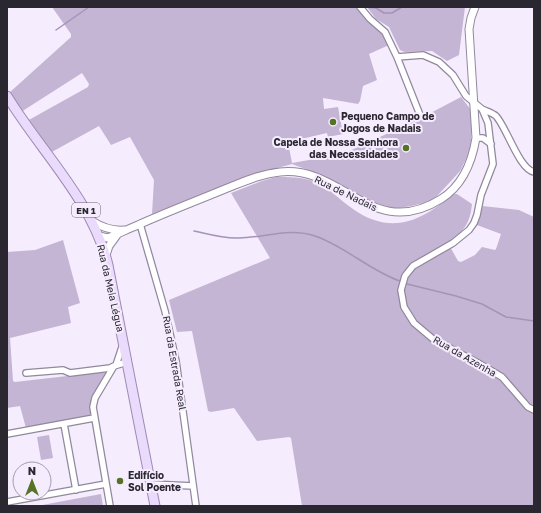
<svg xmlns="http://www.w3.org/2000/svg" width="541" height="513" font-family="'Golos Text',sans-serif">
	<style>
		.green { fill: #c4b5d4 }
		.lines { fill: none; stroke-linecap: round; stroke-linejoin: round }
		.stream { stroke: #a593b8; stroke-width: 1.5 }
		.minor-casing { stroke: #92889d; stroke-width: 8 }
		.tertiary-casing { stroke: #92889d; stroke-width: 9 }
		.primary-casing { stroke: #9e8bb2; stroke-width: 11 }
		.minor { stroke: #fff; stroke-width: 5.5 }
		.tertiary { stroke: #fff; stroke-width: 7 }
		.primary { stroke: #eadafb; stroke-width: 9 }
		.poi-dot { fill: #567226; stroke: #f5ecfe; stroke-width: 1.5 }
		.labels { text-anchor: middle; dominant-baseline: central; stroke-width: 4; stroke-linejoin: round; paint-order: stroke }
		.shield { fill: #f5ecfe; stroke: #68626e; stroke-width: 1 }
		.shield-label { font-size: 9px; font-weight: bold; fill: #2b2730 }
		.poi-label { font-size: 10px; font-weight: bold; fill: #2b2730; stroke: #f5ecfe; text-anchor: start }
		.street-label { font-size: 10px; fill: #2b2730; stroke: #f5ecfe }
	</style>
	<rect width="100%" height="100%" fill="#f5ecfe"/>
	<path class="green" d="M52,7H357L364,17L383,32L389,45L369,54L377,80L363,86L360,101L358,104L323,98L324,109L338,107L343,134L328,137L327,133L288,142L292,163L343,154L421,118L461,97L471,110V143L467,157L460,171L451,181L437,196L428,202L411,206L393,209L377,204L354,193L324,176L292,164L249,176L152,214L154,180L130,137L111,145L99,126L50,153L27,121L88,87L89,84L82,73L21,112L9,93L71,37V34Z
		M367,7H465L459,55L447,61L432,51L405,52L400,50L389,27L376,19Z
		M276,177C288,177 302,177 313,181C328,187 340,200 353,209C391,236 422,221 453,194H457L472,204C470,224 464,231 448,243L458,261L461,262L475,255L482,247L495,250L496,249L501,234L477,225L482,206L519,210L534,217V506H302L291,438L289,437L257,441L234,408L211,412L208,411L192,331L177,332L169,300L270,258L231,193L262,181Z
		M63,240L80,303L68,307L71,323L10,338L13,381L15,382L102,372L105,373V374L92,397L90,416L26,428L20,406L7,408V252L35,250Z
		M49,435L53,458L41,460L37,437Z
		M101,494L103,506H37Z"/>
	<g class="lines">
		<path class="stream" d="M365,7L376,8L384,13H392L402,7
			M56,30L89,7
			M194,231C208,234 224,239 239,238C264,238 289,227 315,236C345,246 370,271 400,281
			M407,284L456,296L482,304L506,317L534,321"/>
		<defs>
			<path id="minor" d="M360,7L370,19L385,32L397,57L423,55L439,62L453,75L466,96L482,109L488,123L493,164L481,195L477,215L474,223L469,230L453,243L413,266L405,276L401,290L404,307L414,323L433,339L478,363L502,377L528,407L534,410
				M397,57L420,115
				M482,109C486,111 493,113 496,116C507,128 519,169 534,172
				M476,138H483L491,144
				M140,224L165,311L176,361L196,506
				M116,365L123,344
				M26,373L63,370L70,373L110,368L114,366
				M64,424L76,490
				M7,434L94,418
				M151,484L193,486
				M7,502L106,484
				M110,506L93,407L95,398L114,366L127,362"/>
			<path id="tertiary" d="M92,221C103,228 112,231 124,230
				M99,236L108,238C118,234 128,229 138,225C167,212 196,201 225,189C243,182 260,174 280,172C342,165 372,242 441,199C462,186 472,162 476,138L469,29L471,18L475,7
				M106,255L109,246L117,235"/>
			<path id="primary" d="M7,96C41,152 92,200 108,265L155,506"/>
		</defs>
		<use href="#minor" class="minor-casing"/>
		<use href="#tertiary" class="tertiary-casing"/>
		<use href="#primary" class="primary-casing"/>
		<use href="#minor" class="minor"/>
		<use href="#tertiary" class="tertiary"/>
		<use href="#primary" class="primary"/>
	</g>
	<g class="poi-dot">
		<circle cx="333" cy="122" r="4"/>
		<circle cx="406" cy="148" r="4"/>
		<circle cx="120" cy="481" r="4"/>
	</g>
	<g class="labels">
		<rect class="shield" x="72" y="203" width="28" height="14" rx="3"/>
		<g class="shield-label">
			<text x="86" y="210">EN 1</text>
		</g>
		<g class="poi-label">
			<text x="341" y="116">Pequeno Campo de<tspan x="341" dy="12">Jogos de Nadais</tspan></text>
			<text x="398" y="142" text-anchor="end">Capela de Nossa Senhora<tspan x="398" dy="12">das Necessidades</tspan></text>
			<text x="128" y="475">Edifício<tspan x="128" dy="12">Sol Poente</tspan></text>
		</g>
		<g class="street-label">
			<text transform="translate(346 193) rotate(26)">Rua de Nadais</text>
			<text transform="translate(111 288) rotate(77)">Rua da Meia Légua</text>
			<text transform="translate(465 356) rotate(30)">Rua da Azenha</text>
			<text transform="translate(175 363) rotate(80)">Rua da Estrada Real</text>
		</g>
	</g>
	<rect width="541" height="513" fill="none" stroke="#2b2730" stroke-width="16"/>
	<g transform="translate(32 481)"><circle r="19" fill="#f5ecfe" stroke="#a49dac"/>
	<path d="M0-3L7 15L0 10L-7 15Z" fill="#567226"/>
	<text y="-6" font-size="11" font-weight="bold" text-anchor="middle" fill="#2b2730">N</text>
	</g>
</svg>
